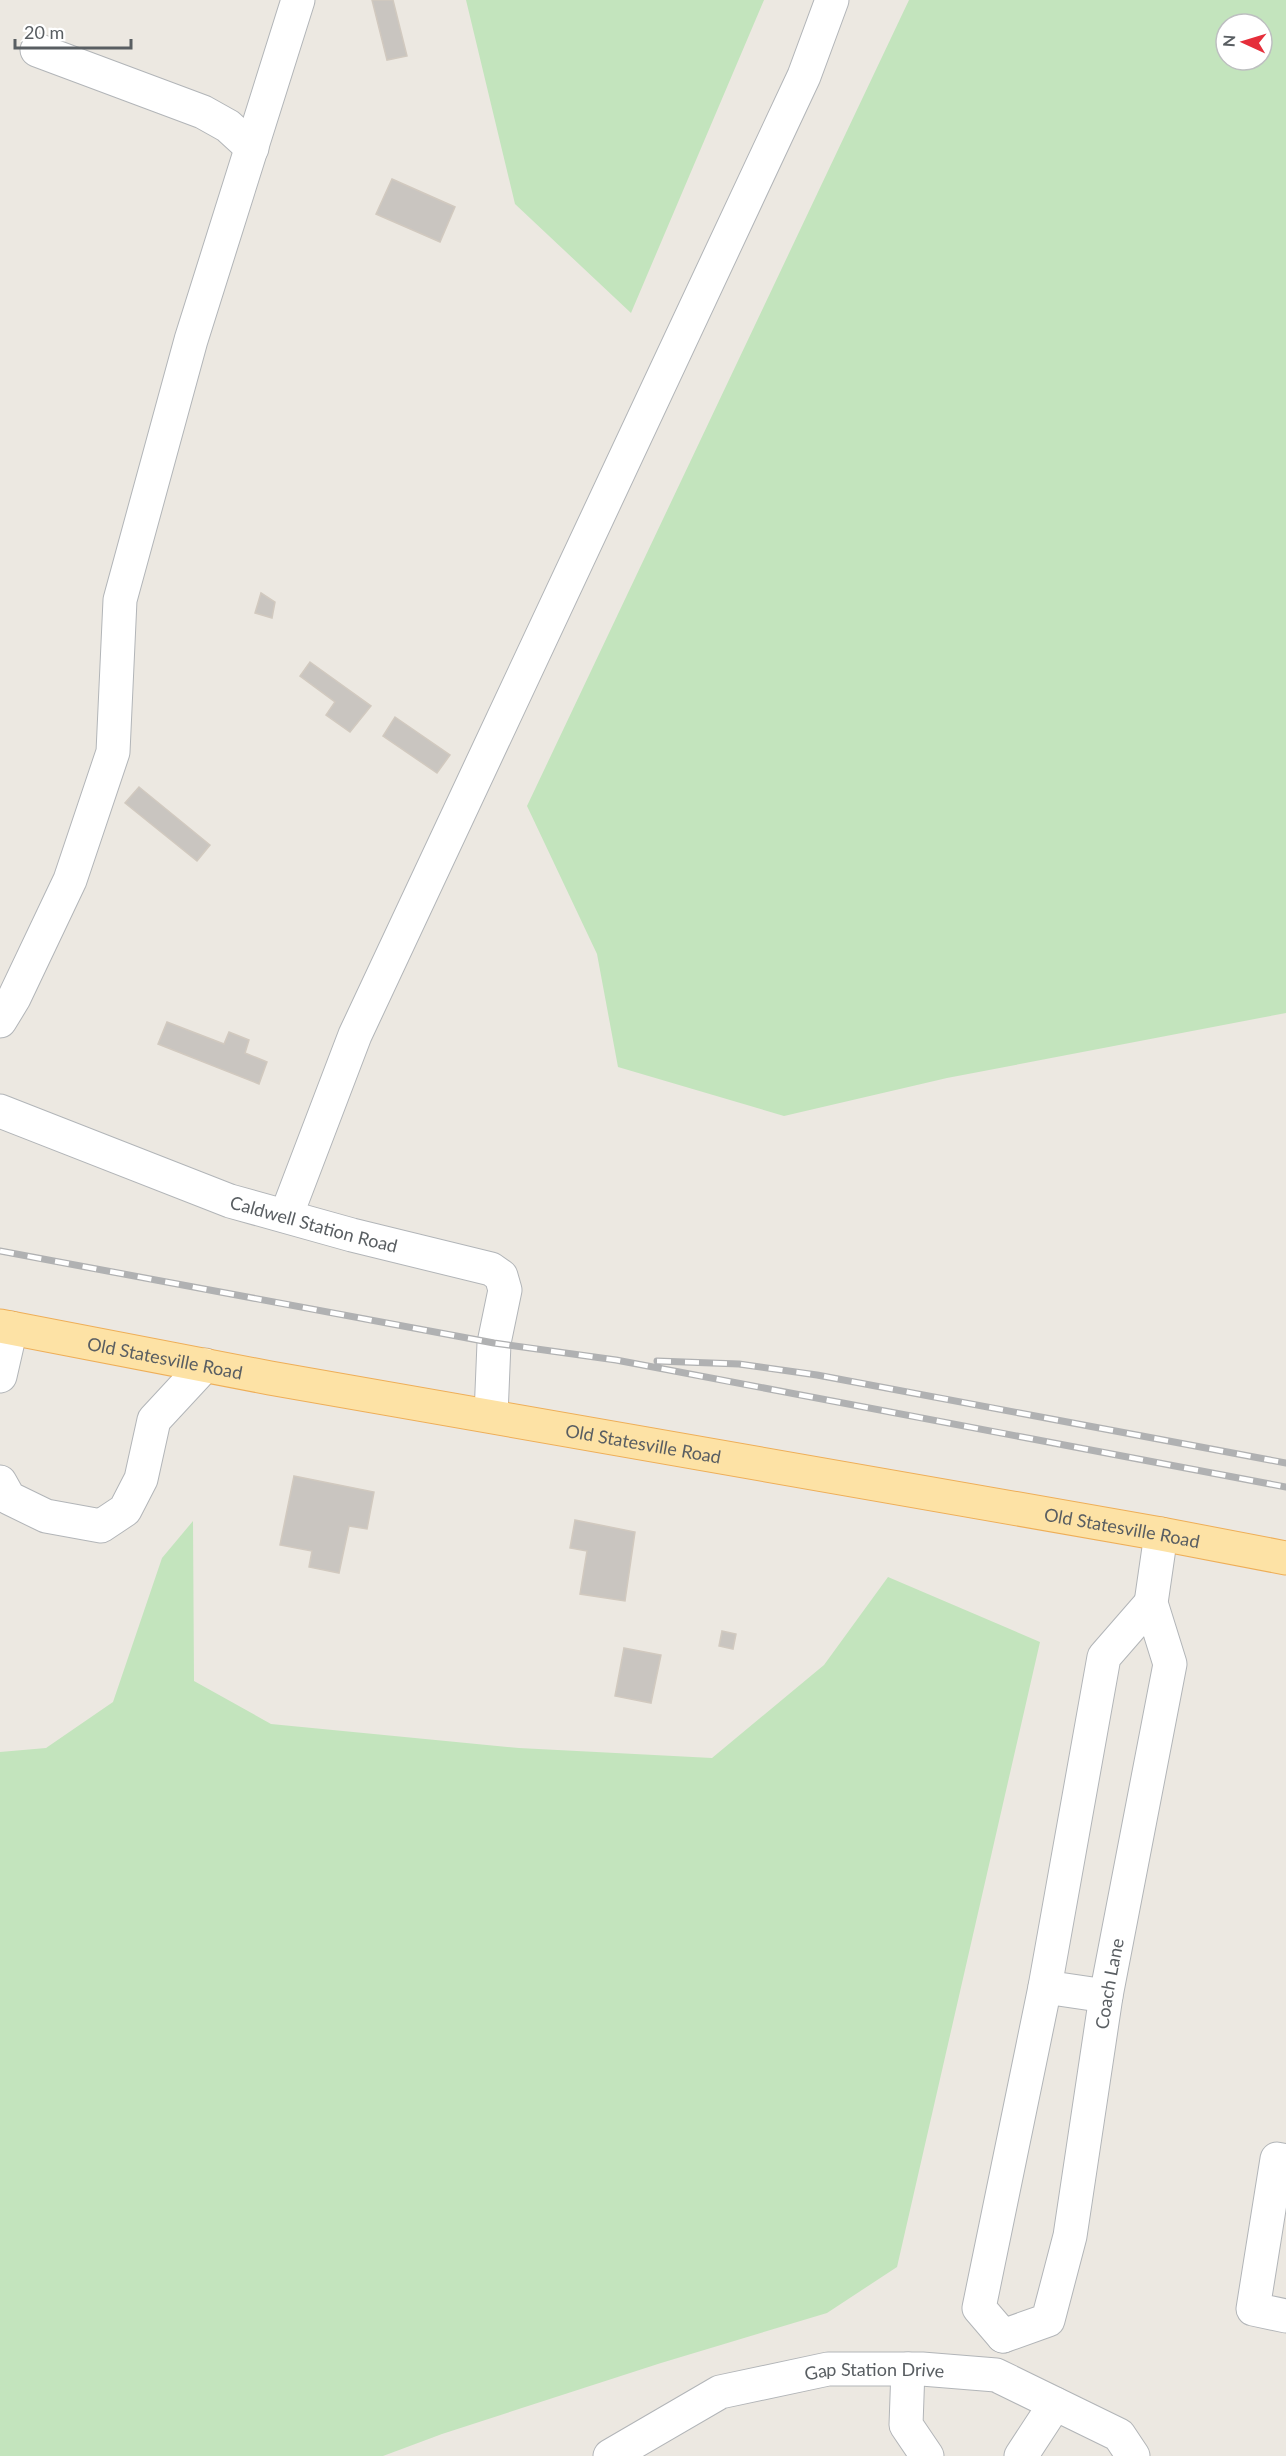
<svg xmlns="http://www.w3.org/2000/svg" width="1286" height="2456" font-family="Lato,sans-serif">
	<style>
		.green { fill: #c3e4bd; fill-rule: evenodd }
		.building { fill: #c9c5c0; stroke: #d1c9bf; stroke-width: 1.5 }
		.lines { fill: none; stroke-linecap: round; stroke-linejoin: round }
		.minor-casing { stroke: #b2b5b8; stroke-width: 35 }
		.major-casing { stroke: #eeae58; stroke-width: 35 }
		.minor { stroke: #fff; stroke-width: 33 }
		.major { stroke: #fde2a5; stroke-width: 33 }
		.rail-casing { stroke: #b0b1b2; stroke-width: 7 }
		.rail { stroke: #fff; stroke-width: 4.5; stroke-dasharray: 14; stroke-linecap: butt }
		.labels { text-anchor: middle; dominant-baseline: central; stroke-width: 4.5; stroke-linejoin: round; paint-order: stroke }
		.street-label { font-size: 18px; fill: #595e62; stroke: #fff }
	</style>
	<rect width="100%" height="100%" fill="#ece8e1"/>
	<path class="green" d="M466,0H764L631,313L515,204Z
		M909,0H1286V1013L947,1078L784,1116L618,1067L597,954L527,806ZM1226,24H1262V60H1226Z
		M193,1521L194,1681L271,1724L519,1748L712,1758L824,1665L888,1577L1040,1642L897,2267L827,2313L661,2363L442,2434L383,2456H0V1752L46,1748L113,1702L162,1558Z"/>
	<path class="building" d="M372,0H393L407,56L387,60Z
		M392,179L455,207L440,242L376,214Z
		M261,593L275,602L272,618L255,613Z
		M310,662L371,706L350,732L326,715L335,702L300,676Z
		M395,717L450,755L437,773L383,736Z
		M139,787L210,845L197,861L125,803Z
		M167,1022L224,1044L229,1032L249,1040L245,1053L267,1062L259,1084L158,1044Z
		M294,1476L374,1492L367,1529L349,1526L339,1573L309,1567L312,1551L280,1545Z
		M575,1520L635,1532L625,1601L580,1594L587,1551L570,1548Z
		M722,1631L736,1634L733,1649L719,1646Z
		M624,1648L661,1655L651,1703L615,1696Z"/>
	<g class="lines">
		<defs>
			<g id="minor">
				<path d="M37,50L203,112L228,126L252,148"/>
				<path d="M0,1021L14,998L70,880L113,752L120,600L191,340L298,0"/>
				<path id="s1" d="M0,1111L230,1201L352,1235L491,1269L501,1276L505,1290L494,1343L491,1415"/>
				<path d="M286,1216L355,1035L804,76L832,0"/>
				<path d="M0,1376L11,1328"/>
				<path d="M0,1482L9,1498L46,1516L101,1526L125,1510L141,1479L154,1420L205,1365"/>
				<path d="M1045,1987L1106,1996"/>
				<path d="M1286,2161L1277,2159L1253,2309L1286,2316"/>
				<path id="s2" d="M1003,2336L1048,2320L1070,2236L1106,1996L1170,1664L1151,1603L1161,1534"/>
				<path d="M1003,2336L979,2308L1045,1987L1104,1657L1151,1603"/>
				<path d="M908,2369L906,2425L927,2456"/>
				<path id="s3" d="M610,2456L720,2392L828,2369H922L996,2375L1119,2435L1133,2456"/>
				<path d="M1021,2456L1055,2404"/>
			</g>
			<g id="major">
				<path id="s4" d="M0,1326L270,1378L1161,1534L1286,1558"/>
			</g>
		</defs>
		<use href="#minor" class="minor-casing"/>
		<use href="#major" class="major-casing"/>
		<use href="#minor" class="minor"/>
		<use href="#major" class="major"/>
		<defs>
			<path id="rail" d="M0,1251L494,1343L616,1360L1286,1487
				M657,1361L739,1364L817,1375L1286,1463"/>
		</defs>
		<use href="#rail" class="rail-casing"/>
		<use href="#rail" class="rail"/>
	</g>
	<g class="labels">
		<g class="street-label">
			<text stroke="none"><textPath href="#s1" startOffset="334">Caldwell Station Road</textPath></text>
			<text stroke="none"><textPath href="#s4" startOffset="168">Old Statesville Road</textPath></text>
			<text stroke="none"><textPath href="#s4" startOffset="654">Old Statesville Road</textPath></text>
			<text stroke="none"><textPath href="#s4" startOffset="1140">Old Statesville Road</textPath></text>
			<text stroke="none"><textPath href="#s2" startOffset="390">Coach Lane</textPath></text>
			<text stroke="none"><textPath href="#s3" startOffset="284">Gap Station Drive</textPath></text>
		</g>
	</g>
	<g transform="translate(1244 42) rotate(274)"><circle r="28" fill="#ffffff" stroke="#bdbfc0" stroke-width="1.5"/>
	<path d="M0-4.5L10 22L0 15L-10 22Z" fill="#e52e3a"/>
	<text y="-9" font-size="16" font-weight="bold" text-anchor="middle" fill="#595e62">N</text>
	</g>
	<path d="M15 39v9h116v-9" fill="none" stroke="#595e62" stroke-width="3"/>
	<text x="24" y="39" font-size="18" fill="#595e62" stroke="#ffffff" stroke-width="4.5" paint-order="stroke">20 m</text>
</svg>
